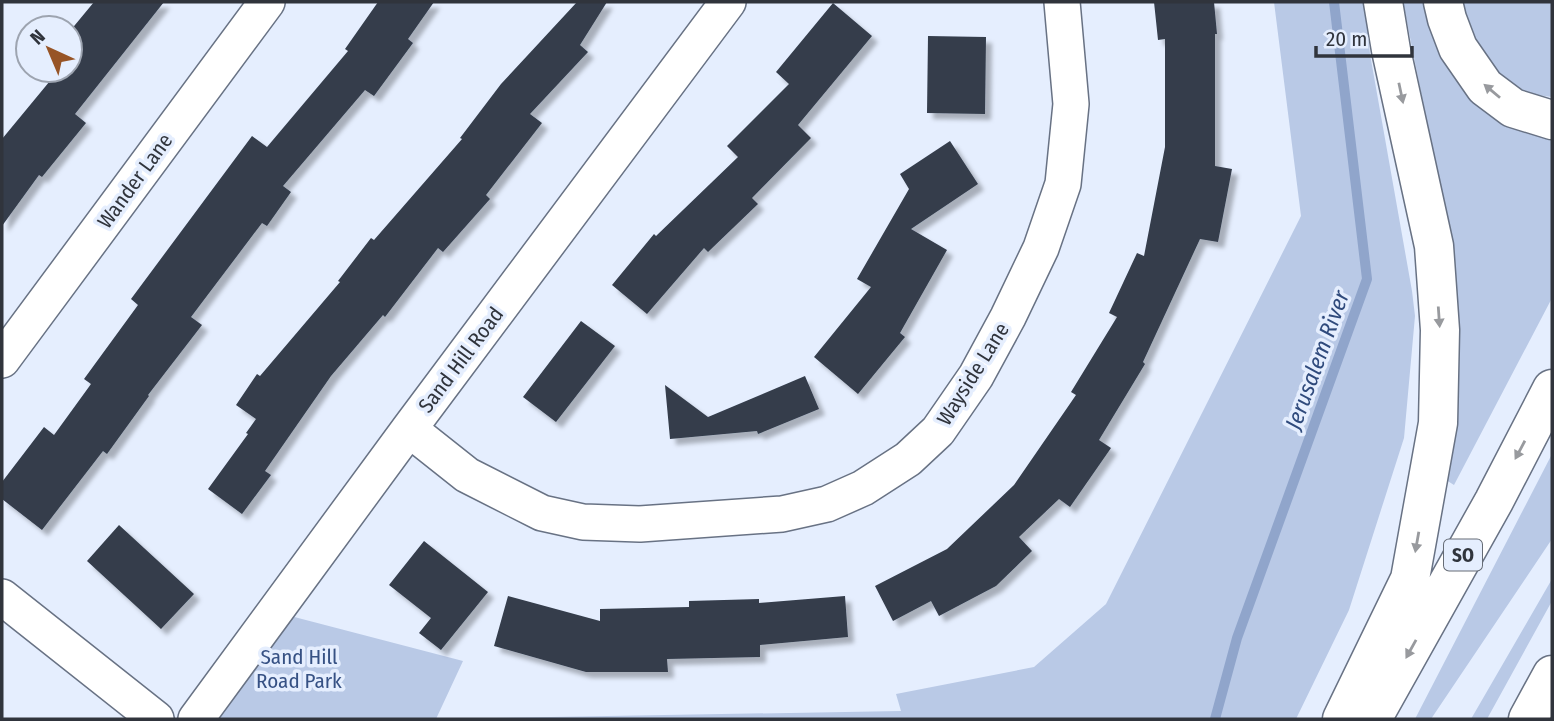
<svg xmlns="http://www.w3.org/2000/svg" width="1554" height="721" font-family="'Fira Sans Condensed',sans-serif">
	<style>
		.green { fill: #b9c9e6 }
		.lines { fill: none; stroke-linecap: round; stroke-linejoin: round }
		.stream { stroke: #90a5cb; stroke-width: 10 }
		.building { fill: #343d4c; filter: url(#shadow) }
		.minor-casing { stroke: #687284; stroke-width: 38 }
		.motorway-casing { stroke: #687284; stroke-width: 41 }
		.minor { stroke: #fff; stroke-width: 35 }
		.motorway { stroke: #fff; stroke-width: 38 }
		.oneway { fill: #989a9e }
		.labels { text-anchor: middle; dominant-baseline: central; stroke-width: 7; stroke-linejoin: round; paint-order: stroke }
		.shield { fill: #e5eefe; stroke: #666c76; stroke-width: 2 }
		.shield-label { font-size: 19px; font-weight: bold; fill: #30343c }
		.street-label { font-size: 21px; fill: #30343c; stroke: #e5eefe }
		.park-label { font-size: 21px; fill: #365184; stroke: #e5eefe }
		.water-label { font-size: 23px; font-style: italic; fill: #2f4a7c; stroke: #e5eefe }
	</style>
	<defs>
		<filter id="shadow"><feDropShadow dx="6" dy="6" stdDeviation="2" flood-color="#0004"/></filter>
	</defs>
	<rect width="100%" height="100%" fill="#e5eefe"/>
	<path class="green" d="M1274,2H1365L1370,54L1412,291L1415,316L1404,438L1349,610L1296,719H201L279,613L463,661L436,719L901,711L896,694L1034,667L1106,604L1301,216Z
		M1403,2H1428L1449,68L1493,114L1552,136V298L1454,485L1443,478L1456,325L1427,123Z
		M1455,2H1552V97L1515,92L1472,53Z
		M1552,454V539L1431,719H1415Z
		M1552,579V601L1487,719H1471Z"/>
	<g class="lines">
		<path class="stream" d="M1215,719L1237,638L1367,279L1334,2"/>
	</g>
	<path class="building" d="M94,2H164L75,114L86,123L42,177L39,175L2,226V139L59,70H70V31Z
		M378,2H434L408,39L413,43L374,96L365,90L283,186L291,192L267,226L262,223L191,317L202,325L148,395L149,396L107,454L103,451L42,530L2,499V482L44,427L54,435L91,384L84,379L138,305L131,299L252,136L267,147L348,51L345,49Z
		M577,2H607L580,45L588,52L530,114L542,123L486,195L490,199L443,252L438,248L385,317L383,315L331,376L265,471L271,475L242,514L208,489L248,434L246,433L256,419L236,405L257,374L260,376L340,282L338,281L371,238L374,240L462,139L460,138L501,84Z
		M1154,2H1214L1217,34H1215V166L1232,169L1218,242L1200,239L1143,362L1145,364L1099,440L1111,448L1070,507L1059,499L1019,537L1032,551L996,586L939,616L931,601L893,621L875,586L947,549L1014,485L1076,395L1071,392L1117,317L1109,313L1137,253L1144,256L1165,147V39L1158,40Z
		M833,3L872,36L798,125L811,138L752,198L758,204L708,252L704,248L647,314L612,285L654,234L656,236L738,157L727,146L789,84L776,72Z
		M928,36L986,37L985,114L927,113Z
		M950,141L978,184L911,229L947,250L900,333L905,337L858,394L814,357L871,287L857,279L909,189L900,174Z
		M581,321L615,346L556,422L523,397Z
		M805,376L819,409L758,434L757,431L670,439L665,385L708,417Z
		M119,525L194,594L161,629L87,561Z
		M424,541L488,592L441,650L419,633L431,618L389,585Z
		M508,596L600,621V609L689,607V601L759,599V603L845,596L848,637L760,645V657L667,659L668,672H586L494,646Z"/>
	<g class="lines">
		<defs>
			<path id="minor" d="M2,360L267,2
				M409,429L467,475L542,513L583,522L640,524L782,514L827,504L863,488L908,459L938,431L976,376L1008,317L1041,248L1063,184L1071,104L1062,2
				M2,597L156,719
				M196,719L409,429L728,2"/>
			<path id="motorway" d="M1443,2L1447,19L1458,48L1485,87L1513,108L1552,120
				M1342,719L1410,579L1438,423L1440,330L1434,246L1391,50L1383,2
				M1372,719L1494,501L1552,389
				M1528,719L1552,675"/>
		</defs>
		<use href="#minor" class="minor-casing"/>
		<use href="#motorway" class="motorway-casing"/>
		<use href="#minor" class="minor"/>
		<use href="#motorway" class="motorway"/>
	</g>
	<defs><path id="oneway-solid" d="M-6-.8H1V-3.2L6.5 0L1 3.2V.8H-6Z" transform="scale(1.75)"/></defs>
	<g class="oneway">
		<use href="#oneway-solid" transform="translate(1492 91) rotate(-140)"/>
		<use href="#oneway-solid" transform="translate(1401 93) rotate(78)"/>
		<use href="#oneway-solid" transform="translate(1439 317) rotate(86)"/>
		<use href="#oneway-solid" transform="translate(1520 450) rotate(118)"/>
		<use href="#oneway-solid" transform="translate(1417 542) rotate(100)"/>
		<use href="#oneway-solid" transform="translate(1411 649) rotate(119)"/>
	</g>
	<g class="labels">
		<rect class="shield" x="1444" y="539.5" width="38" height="31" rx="5"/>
		<g class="shield-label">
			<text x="1463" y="555">SO</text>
		</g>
		<g class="street-label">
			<text transform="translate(135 181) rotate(-54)">Wander Lane</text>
			<text transform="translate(461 360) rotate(-53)">Sand Hill Road</text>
			<text transform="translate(973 374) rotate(-58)">Wayside Lane</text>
		</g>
		<g class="park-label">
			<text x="299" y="657">Sand Hill<tspan x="299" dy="24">Road Park</tspan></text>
		</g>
		<g class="water-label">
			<text transform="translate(1317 360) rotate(-70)">Jerusalem River</text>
		</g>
	</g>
	<rect width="1554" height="721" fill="none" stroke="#30343c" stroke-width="7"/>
	<g transform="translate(49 49) rotate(316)"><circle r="33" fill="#e5eefe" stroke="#9da4b0" stroke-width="2"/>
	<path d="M0-5L12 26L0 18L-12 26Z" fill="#975426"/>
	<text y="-10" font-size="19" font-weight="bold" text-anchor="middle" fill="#30343c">N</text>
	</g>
	<path d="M1316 46v10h96v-10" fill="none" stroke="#30343c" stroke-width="3.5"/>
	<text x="1326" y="46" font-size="21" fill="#30343c" stroke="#e5eefe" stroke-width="5" paint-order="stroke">20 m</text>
</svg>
